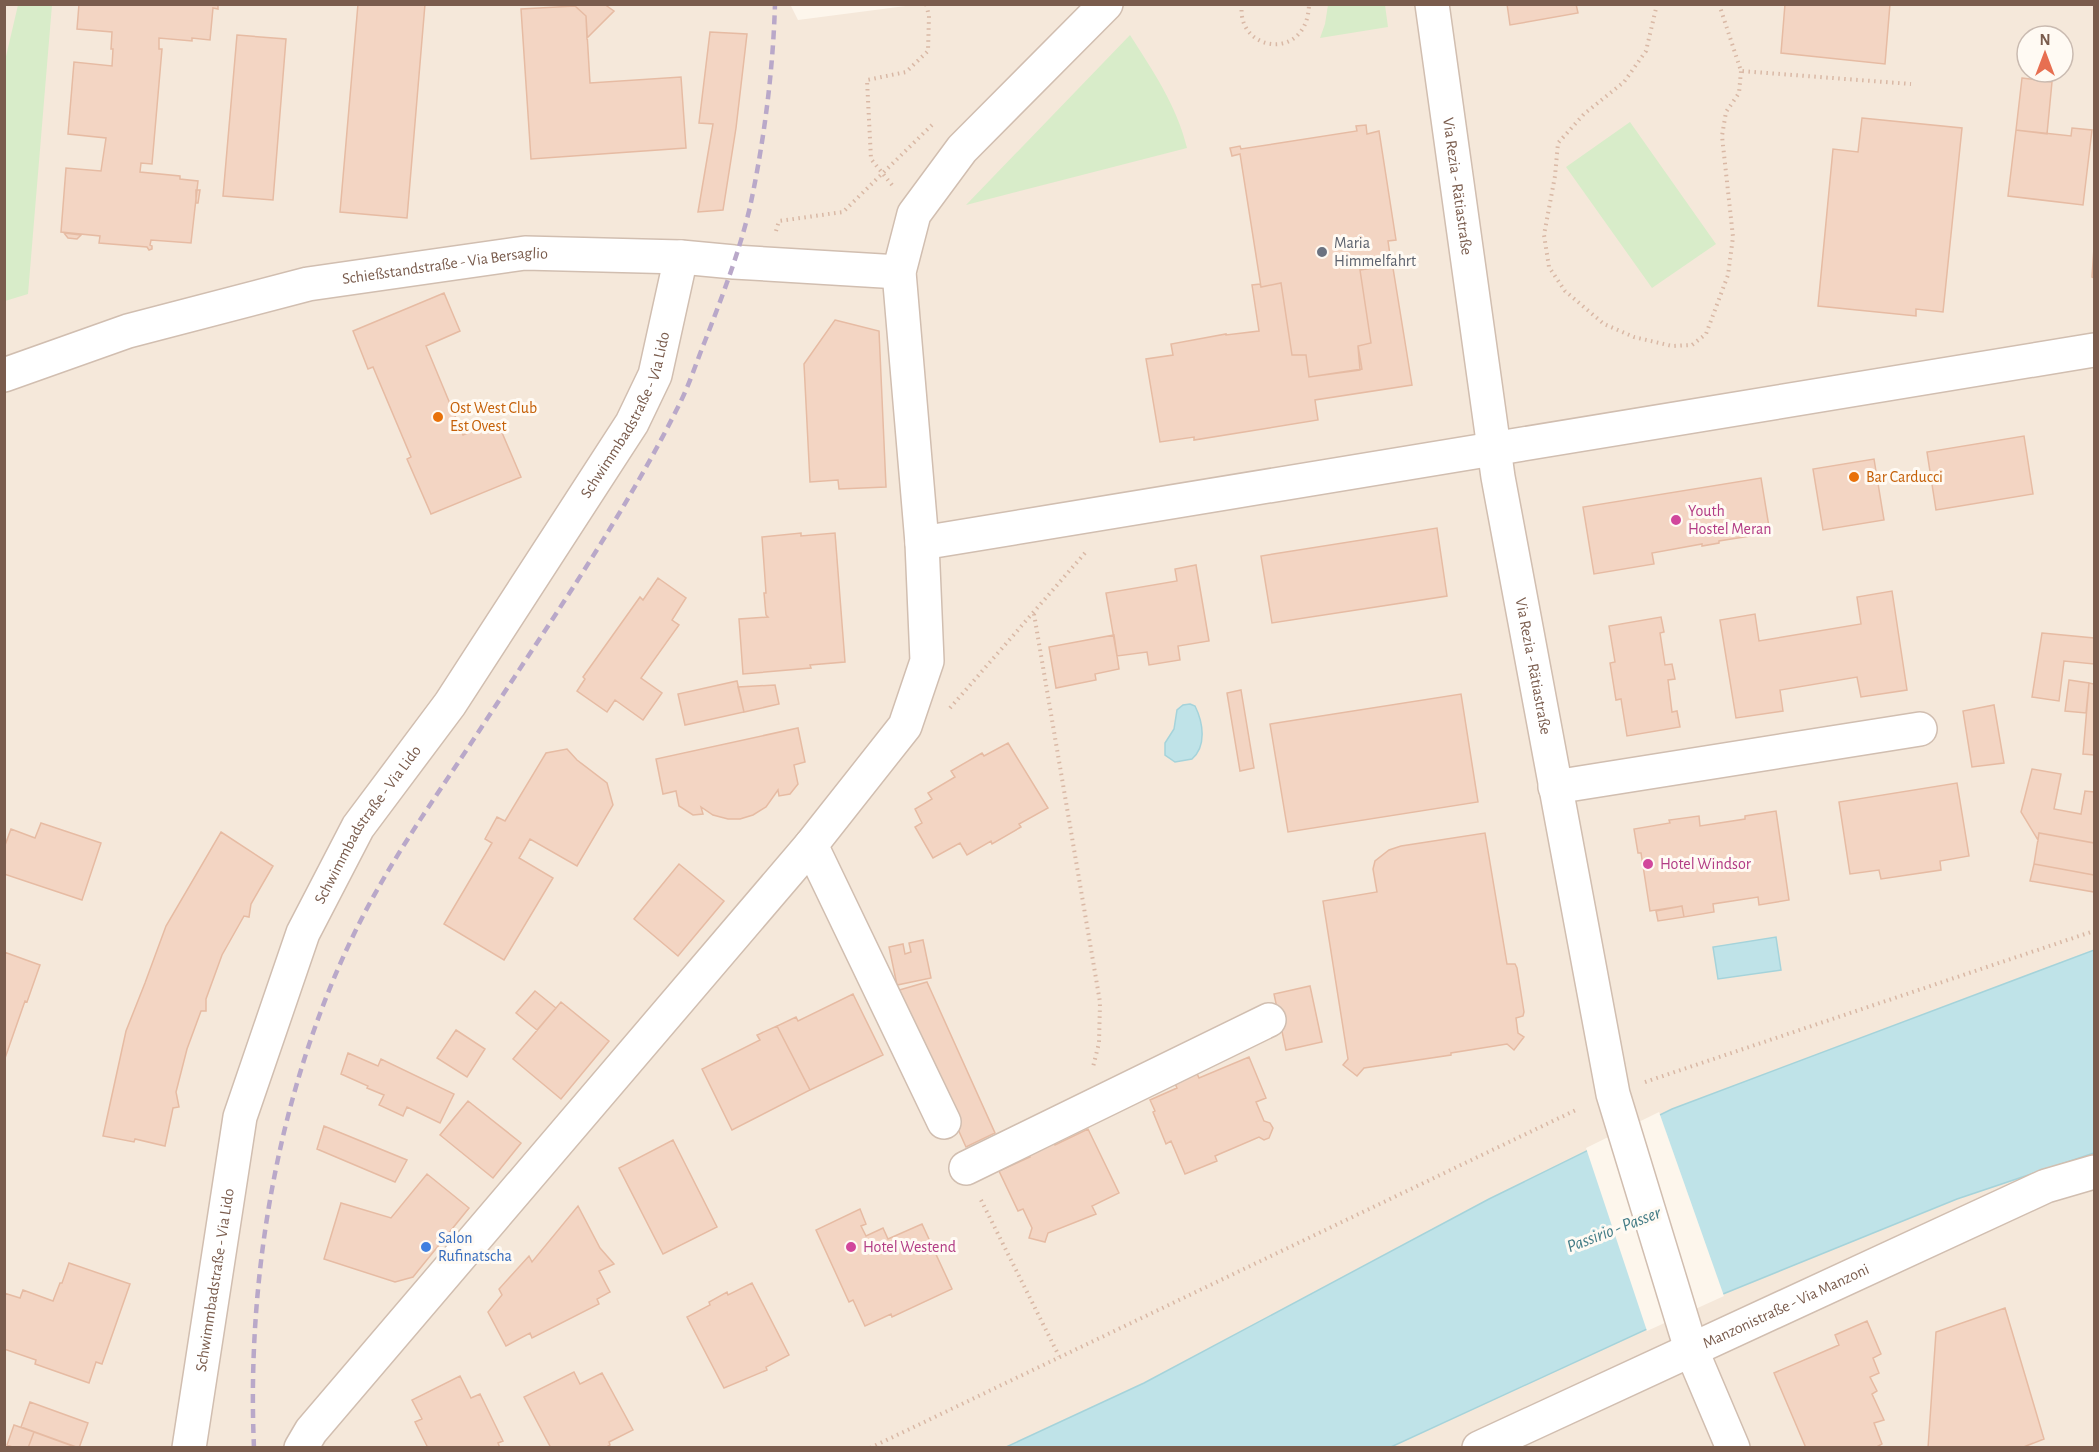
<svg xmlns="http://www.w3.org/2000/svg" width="2099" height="1452" font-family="'Alegreya Sans',sans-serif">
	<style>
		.residential { fill: #f5e8da; fill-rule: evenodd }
		.green { fill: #d8ecc9 }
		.water { fill: #bfe3e8; stroke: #a5d3da; stroke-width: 1.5 }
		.pier { fill: #fdf6ec }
		.building { fill: #f3d5c3; stroke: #e6bba3; stroke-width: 1.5 }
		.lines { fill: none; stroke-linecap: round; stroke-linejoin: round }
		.minor-casing { stroke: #d1beb0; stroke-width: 36 }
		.path { stroke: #d9b8a5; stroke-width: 4; stroke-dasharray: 1.5 4.5; stroke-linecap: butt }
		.minor { stroke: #fff; stroke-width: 33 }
		.rail { stroke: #b9a8c9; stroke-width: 4.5; stroke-dasharray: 9 6; stroke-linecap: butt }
		.worship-dot { fill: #6b7280; stroke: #fffaf3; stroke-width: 2 }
		.food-dot { fill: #e8710a; stroke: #fffaf3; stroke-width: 2 }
		.hotel-dot { fill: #d1479c; stroke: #fffaf3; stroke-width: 2 }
		.shop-dot { fill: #3f7fe0; stroke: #fffaf3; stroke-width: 2 }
		.labels { text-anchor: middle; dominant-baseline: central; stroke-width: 6; stroke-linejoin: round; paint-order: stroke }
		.street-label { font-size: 16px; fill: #7a5c4d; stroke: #fffaf3 }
		.worship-label { font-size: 16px; fill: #5b616d; stroke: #fffaf3; text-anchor: start }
		.food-label { font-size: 16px; fill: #c56008; stroke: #fffaf3; text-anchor: start }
		.hotel-label { font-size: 16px; fill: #b23c85; stroke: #fffaf3; text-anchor: start }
		.shop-label { font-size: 16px; fill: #366cbe; stroke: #fffaf3; text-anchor: start }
		.water-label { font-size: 18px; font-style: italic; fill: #437c86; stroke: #fffaf3 }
	</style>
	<rect width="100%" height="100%" fill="#fdf6ec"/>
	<path class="residential" d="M790,4L798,20L921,4L2094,5V1447L5,1448V5ZM2027,36H2063V72H2027Z"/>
	<path class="green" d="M18,5H52L28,294L5,301L4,65Z
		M1328,5H1385L1388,27L1320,38L1325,24Z
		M1130,35C1153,71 1177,106 1187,148L966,205Z
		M1630,122L1716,244L1652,288L1566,167Z"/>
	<path class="water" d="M1190,704L1195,706C1203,722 1207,746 1192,759L1175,762L1165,755V743L1174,729L1177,710L1183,705Z
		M1776,937L1781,970L1718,979L1713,947Z
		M2094,950V1153L1957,1199L1723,1294L1391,1447L1004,1448L1144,1383L1489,1199L1672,1109Z"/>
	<path class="pier" d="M1659,1112L1724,1296L1647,1331L1586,1148Z"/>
	<path class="building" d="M79,4H218V9L213,8L210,40L192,38V41L159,38V49H162L152,164L141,163L140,172L180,176V179L198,181L191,243L151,240L150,245L152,246V249L149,250L147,247L99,243L100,236L61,232L66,168L101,171L106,138L68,134L74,62L112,66L113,49H111L112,32L77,29Z
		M358,4H425L407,218L340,212Z
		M573,4H604L614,11L587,38L586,16L575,6H571Z
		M1507,4H1576L1578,13L1510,25Z
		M1785,4H1890L1885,64L1781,53Z
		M575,6L586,16L590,83L681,77L686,148L531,159L521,9Z
		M710,32L747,34L736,128L723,210L698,212L713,124L699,123Z
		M237,35L286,39L273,200L223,196Z
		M2022,78L2052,82L2047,134L2016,130Z
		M1862,118L1962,128L1943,312L1916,309V316L1818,306L1833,149L1858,152Z
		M1366,125L1367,134L1379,131L1396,240L1388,241L1391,262L1379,264L1380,267L1360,270L1371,343L1358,346L1362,369L1309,377L1306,355H1292L1281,283L1261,287L1240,154L1232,156L1230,148L1240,146L1241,149L1357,131L1356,126Z
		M2072,128L2092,130L2083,205L2008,196L2016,130L2071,136Z
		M196,190H200L198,203H196Z
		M64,233L81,235L77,239L68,238Z
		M2094,248V278L2092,277Z
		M1392,262L1412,385L1315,400L1318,420L1194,440V437L1160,442L1146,359L1173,355L1171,344L1226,334V335L1259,331L1252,285L1260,284L1261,287L1281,283L1292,355H1306L1309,377L1360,370L1358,346L1371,343L1360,270L1380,267L1379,264Z
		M444,293L460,331L426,346L463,435L497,421L521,477L431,514L407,459L411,457L373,367L368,369L353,331Z
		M835,320L879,331L886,487L839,489L838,480L810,482L804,364Z
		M2024,436L2033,494L1936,510L1927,452Z
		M1874,459L1884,520L1823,530L1813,469Z
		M1761,478L1770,533L1719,541V543L1702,546V544L1652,553L1654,564L1594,574L1583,507Z
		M1437,528L1447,596L1272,623L1261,556Z
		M801,533V536L835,533L845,662L810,665L811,668L743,674L739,619L768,617L766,615L764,593H766L762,537Z
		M1196,565L1209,641L1178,646L1180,660L1149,665L1147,652L1117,656L1106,593L1177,581L1175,569Z
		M658,578L686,598L672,620L679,625L641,678L662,693L643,720L615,700L607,712L577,691L585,679L583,677L640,597L643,600Z
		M1892,591L1907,690L1861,697L1857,677L1780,690L1783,711L1736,718L1720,620L1755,614L1759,641L1861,624L1857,597Z
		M1661,617L1664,632L1660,633L1665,665L1672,664L1675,679L1668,680L1672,712L1677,711L1680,727L1627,736L1621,699L1616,700L1610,663L1615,662L1609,626Z
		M2042,633L2094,638V664L2064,661L2059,701L2032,697Z
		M1114,635L1119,669L1095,674L1096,680L1056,688L1049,647Z
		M2069,680L2089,683L2086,713L2065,711Z
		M737,681L744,712L685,725L678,694Z
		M2089,683L2094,684V755L2083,754Z
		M775,685L779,704L744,712L738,687Z
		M1241,690L1254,768L1240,771L1227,693Z
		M1461,694L1478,802L1288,832L1270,724Z
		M1994,705L2004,763L1972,767L1963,711Z
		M798,728L805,762L794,765L798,784L790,794L779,796L778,790L766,807L753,815L740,819H728L713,815L701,807L703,814L693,815L679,806L676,791L663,794L656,759Z
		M1008,743L1048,808L1019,824L1021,827L992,844L991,841L967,855L960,843L933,858L915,827L922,823L915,809L932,799L928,793L955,777L951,771L982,753L984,756Z
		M567,749L577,760L607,783L613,805L577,866L530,839L519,858L553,878L504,960L444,924L492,843L485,839L497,817L505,821L546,753Z
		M2032,769L2061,774L2054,809L2081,814L2085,791L2094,792V843L2039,833L2038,840L2021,812Z
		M1957,783L1969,856L1940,861L1941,870L1881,879L1879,870L1850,874L1839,802Z
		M1776,811L1789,900L1759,905L1758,897L1713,904L1714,912L1684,917L1682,906L1650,911L1641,853H1638L1634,829L1670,823L1669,820L1699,816L1700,826L1745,819V816Z
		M41,823L101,843L82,900L4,874V848L11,829L35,838Z
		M221,832L273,866L251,904L249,917L244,916L222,955L206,999V1011H201L187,1049L176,1092L179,1107L173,1108L165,1146L135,1139L134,1142L103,1136L126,1031L145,983L166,926Z
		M1485,833L1507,964H1515L1517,968L1524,1012L1523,1016L1516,1018L1518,1033L1524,1037L1514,1050L1507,1044L1451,1053V1055L1364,1068L1357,1076L1343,1065L1348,1059L1323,901L1377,892L1373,869L1375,861L1389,850L1401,846Z
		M2039,833L2094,843V875L2034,864Z
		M679,864L724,901L678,956L634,919Z
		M2034,864L2094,875V892L2030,881Z
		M1682,906L1684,917L1658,921L1656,911Z
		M923,940L931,978L897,985L889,947L903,944L905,954L911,952L909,943Z
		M4,952L40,965L27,1002L25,1001L4,1061Z
		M927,982L995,1133L966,1147L896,991Z
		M1310,986L1322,1042L1286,1050L1274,994Z
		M535,991L556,1008L537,1030L516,1013Z
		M853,994L883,1055L810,1090L777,1026L796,1017L798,1021Z
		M561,1002L609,1041L561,1099L513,1059Z
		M777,1026L810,1090L732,1130L702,1069L760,1040L757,1035Z
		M456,1030L485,1049L467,1077L437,1058Z
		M348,1053L378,1066L381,1059L454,1094L440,1123L407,1107L403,1116L379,1105L384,1095L367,1088L368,1086L341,1074Z
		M1249,1057L1266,1098L1256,1102L1264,1121L1270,1123L1273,1128L1269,1138L1264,1140L1259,1137L1215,1156L1217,1161L1185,1174L1171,1141L1166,1144L1153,1112L1155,1111L1150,1100L1177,1088L1173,1079L1195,1069L1199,1078Z
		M468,1101L521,1143L493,1178L440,1135Z
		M324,1126L407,1160L395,1182L317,1149Z
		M1088,1129L1119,1193L1092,1206L1096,1214L1048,1233L1045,1242L1029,1238L1032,1228L1023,1209L1018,1211L999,1171L1030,1157L1026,1150L1052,1138L1055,1145Z
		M673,1140L717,1227L663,1254L619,1168Z
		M427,1174L469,1208L413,1277L395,1282L324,1259L341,1203L391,1218Z
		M578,1206L600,1248L614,1264L599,1271L610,1292L597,1299L599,1304L532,1338L530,1333L506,1346L488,1312L502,1295L499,1289L529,1256L532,1262Z
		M860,1209L866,1224L861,1226L866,1236L883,1228L888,1239L922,1224L952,1289L892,1317L891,1314L865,1326L853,1300L849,1302L816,1230Z
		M69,1263L130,1284L102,1364L96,1362L89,1383L35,1364L36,1360L4,1349V1293L20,1298L23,1290L53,1301L60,1283H62Z
		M752,1283L789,1355L766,1367L767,1370L724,1388L687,1317L710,1305L709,1302L727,1292L728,1295Z
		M2005,1308L2044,1439L2021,1448H1928L1936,1332Z
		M1867,1321L1881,1354L1873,1358L1879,1373L1870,1377L1877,1391L1872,1394L1884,1420L1874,1423L1882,1444L1875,1448H1806L1774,1373L1839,1345L1835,1335Z
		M574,1372L580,1384L602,1373L633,1430L609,1442L610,1445L605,1448H551L524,1397Z
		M460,1376L471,1398L480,1394L503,1441L498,1443L500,1448H428L415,1422L422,1419L412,1400Z
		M30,1402L88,1423L79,1448L21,1427Z
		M14,1425L34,1432L28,1448H15L7,1445Z
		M34,1432L78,1448H28Z"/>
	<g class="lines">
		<defs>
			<g id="minor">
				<path id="s1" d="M1432,4L1498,477L1613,1094L1691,1349L1733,1448"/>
				<path id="s2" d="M4,375L128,331L308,284L525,253L681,257L734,262L899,272"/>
				<path d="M922,543L2094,350"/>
				<path d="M1555,787L1920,729"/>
				<path d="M811,845L944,1122"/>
				<path d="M966,1168L1269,1020"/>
				<path id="s3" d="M189,1448L240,1117L303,933L358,827L450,704L632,423L655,375L681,257"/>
				<path d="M301,1448L311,1431L811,845L905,726L927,661L922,543L899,272L914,214L962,149L1106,4"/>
				<path id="s4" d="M1479,1448L2046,1186L2094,1172"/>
			</g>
		</defs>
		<use href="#minor" class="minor-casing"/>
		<path class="path" d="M1242,4C1235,52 1308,63 1309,4
			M1657,4L1646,51L1624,82L1584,114L1558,143L1555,176L1544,235L1549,267L1565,291L1604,324L1634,337L1672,346L1692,345L1706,334L1728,275L1733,237L1722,136L1726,112L1739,93L1741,71
			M1719,4L1741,71L1911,84
			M892,185L871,159L867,80L906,72L928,51L929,16L926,4
			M776,231L779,221L843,212L934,123
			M1034,614L1100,1002L1099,1043L1093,1067
			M950,708L1085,553
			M1645,1082L2094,931
			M981,1200L1059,1356
			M870,1448L1578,1109"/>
		<use href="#minor" class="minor"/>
		<path class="rail" d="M254,1448C246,1269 281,1074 364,914C399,847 444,785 485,722C552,619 623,517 678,407C689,386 696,363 705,341C722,297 739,253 750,207C764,141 773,72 775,4"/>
	</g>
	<circle class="worship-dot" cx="1322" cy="252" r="6"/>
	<g class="food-dot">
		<circle cx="438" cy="417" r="6"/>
		<circle cx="1854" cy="477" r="6"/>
	</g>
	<g class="hotel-dot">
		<circle cx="1676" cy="520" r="6"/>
		<circle cx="1648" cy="864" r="6"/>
		<circle cx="851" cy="1247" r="6"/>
	</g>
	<circle class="shop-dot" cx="426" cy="1247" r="6"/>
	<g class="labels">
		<g class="street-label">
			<text stroke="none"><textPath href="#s1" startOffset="184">Via Rezia - Rätiastraße</textPath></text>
			<text stroke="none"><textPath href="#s2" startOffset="456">Schießstandstraße - Via Bersaglio</textPath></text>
			<text stroke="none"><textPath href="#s3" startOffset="1142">Schwimmbadstraße - Via Lido</textPath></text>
			<text stroke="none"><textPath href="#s1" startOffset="670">Via Rezia - Rätiastraße</textPath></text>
			<text stroke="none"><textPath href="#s3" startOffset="656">Schwimmbadstraße - Via Lido</textPath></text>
			<text stroke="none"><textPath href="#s3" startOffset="170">Schwimmbadstraße - Via Lido</textPath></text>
			<text stroke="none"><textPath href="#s4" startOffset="338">Manzonistraße - Via Manzoni</textPath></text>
		</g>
		<g class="worship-label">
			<text x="1334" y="243">Maria<tspan x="1334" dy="18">Himmelfahrt</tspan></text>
		</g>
		<g class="food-label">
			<text x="450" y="408">Ost West Club<tspan x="450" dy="18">Est Ovest</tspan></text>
			<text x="1866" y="477">Bar Carducci</text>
		</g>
		<g class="hotel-label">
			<text x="1688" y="511">Youth<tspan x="1688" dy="18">Hostel Meran</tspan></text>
			<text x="1660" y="864">Hotel Windsor</text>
			<text x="863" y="1247">Hotel Westend</text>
		</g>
		<g class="shop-label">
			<text x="438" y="1238">Salon<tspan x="438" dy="18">Rufinatscha</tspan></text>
		</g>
		<g class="water-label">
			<text transform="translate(1614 1230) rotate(-21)">Passirio - Passer</text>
		</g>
	</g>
	<rect width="2099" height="1452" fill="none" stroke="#7a5c4d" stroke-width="12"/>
	<g transform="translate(2045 54)"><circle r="28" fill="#fffaf3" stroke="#cabbb1" stroke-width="1.5"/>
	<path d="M0-4.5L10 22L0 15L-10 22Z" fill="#e76f51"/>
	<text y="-9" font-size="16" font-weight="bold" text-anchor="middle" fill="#7a5c4d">N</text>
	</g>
</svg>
